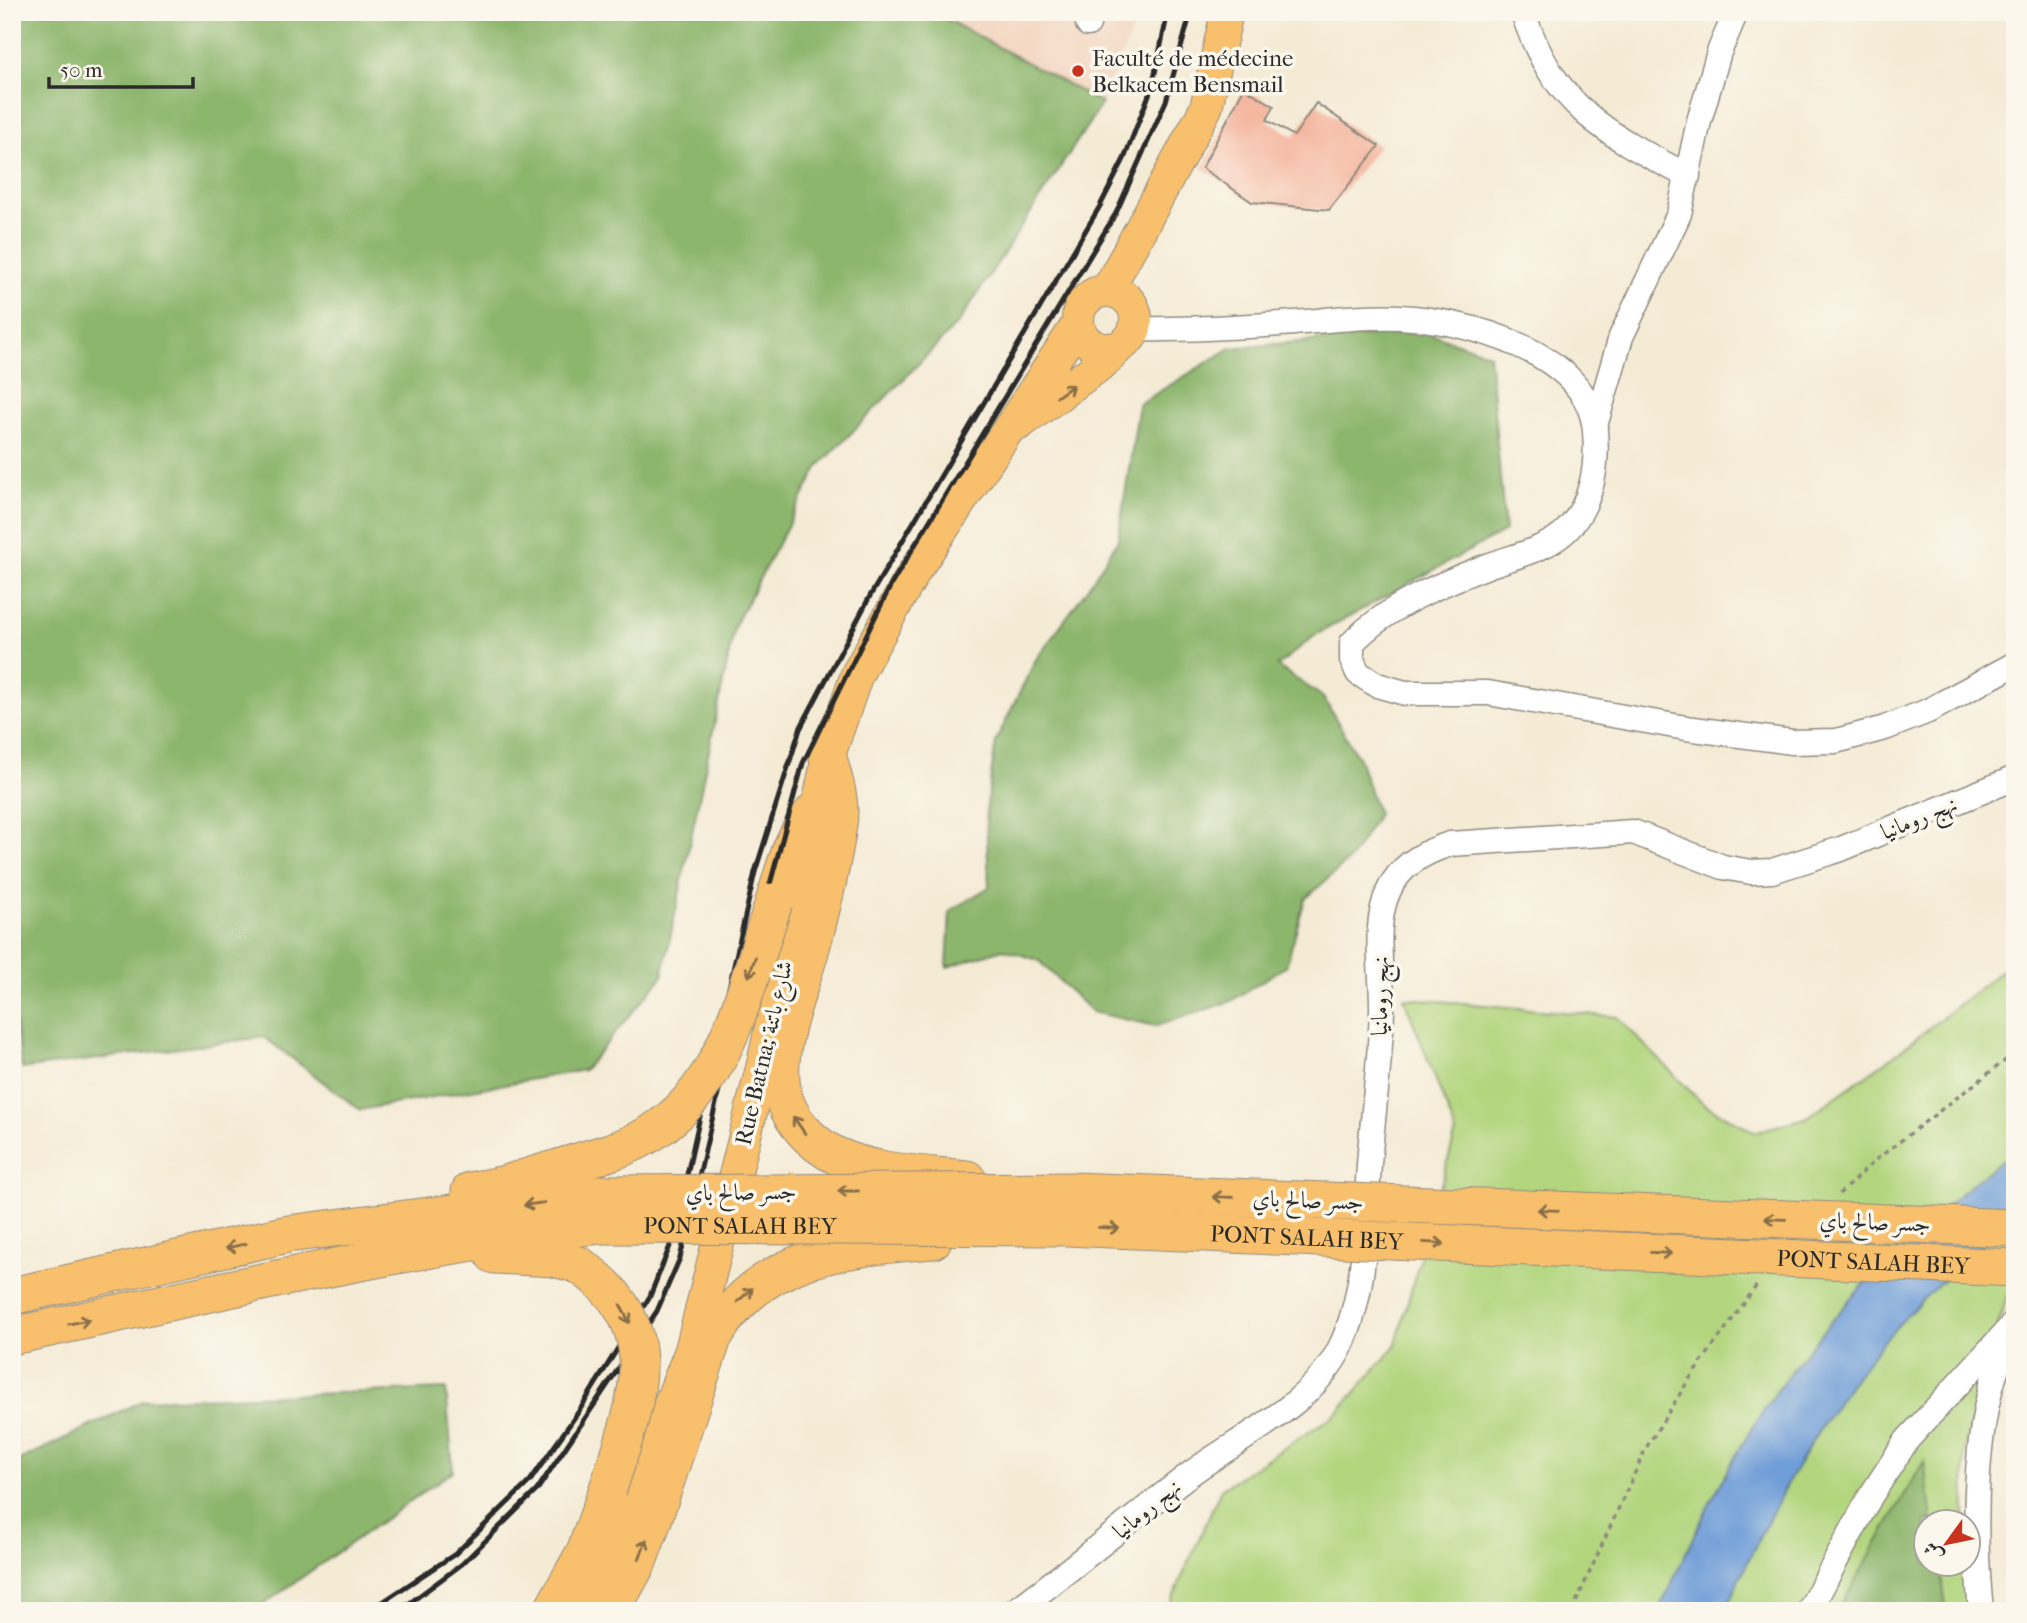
<svg xmlns="http://www.w3.org/2000/svg" width="2027" height="1623" font-family="'IM FELL French Canon',Amiri,serif">
	<style>
		.built { fill: #f3d4bf }
		.green { fill: #b2d57e; stroke: #6e8054; stroke-width: 2 }
		.forest { fill: #8db66d; stroke: #5c704c; stroke-width: 2 }
		.water { fill: #6f9ed8; stroke: #4d6482; stroke-width: 2 }
		.building { fill: #f4b098 }
		.lines { fill: none; stroke-linecap: round; stroke-linejoin: round }
		.minor-casing { stroke: #908b80; stroke-width: 27 }
		.major-casing { stroke: #908b80; stroke-width: 34 }
		.highway-casing { stroke: #908b80; stroke-width: 39 }
		.path { stroke: #908b80; stroke-width: 3.5; stroke-dasharray: 5 5; stroke-linecap: butt }
		.minor { stroke: #fff; stroke-width: 24 }
		.major { stroke: #f8bf6c; stroke-width: 32 }
		.highway { stroke: #f8bf6c; stroke-width: 37 }
		.rail { stroke: #2b2b2b; stroke-width: 5 }
		.highway-bridge-casing { stroke: #908b80; stroke-width: 39; stroke-linecap: butt }
		.highway-bridge { stroke: #f8bf6c; stroke-width: 37 }
		.oneway { stroke: #876e48 }
		.poi-dot { fill: #c8321e; stroke: #fbf7ec; stroke-width: 2.5 }
		.labels { text-anchor: middle; dominant-baseline: central; stroke-width: 7; stroke-linejoin: round; paint-order: stroke }
		.poi-label { font-size: 23px; fill: #2b2b2b; stroke: #fbf7ec; text-anchor: start }
		.street-label { font-size: 23px; fill: #2b2b2b; stroke: #fbf7ec }
	</style>
	<rect width="100%" height="100%" fill="#fbf7ec"/>
	<filter id="ink" filterUnits="userSpaceOnUse"><feTurbulence type="fractalNoise" baseFrequency=".0143" numOctaves="2"/><feDisplacementMap in="SourceGraphic" scale="14" xChannelSelector="R" yChannelSelector="G"/><feConvolveMatrix kernelMatrix="1 2 1 2 8 2 1 2 1" color-interpolation-filters="sRGB"/></filter>
	<filter id="wash" filterUnits="userSpaceOnUse"><feTurbulence type="fractalNoise" baseFrequency=".00686" numOctaves="4" result="noise"/><feDisplacementMap in="SourceGraphic" scale="28" xChannelSelector="R" yChannelSelector="G"/><feGaussianBlur stdDeviation="1.57" result="paint"/><feColorMatrix in="noise" values="0 0 0 0 0 0 0 0 0 0 0 0 0 0 0 0 0 1.4 0 .05"/><feComposite in="paint" operator="in"/></filter>
	<g filter="url(#wash)">
		<rect width="100%" height="100%" fill="#f4ebd5"/>
		<path class="built" d="M933,12H1140L1102,103Z"/>
		<path class="green" d="M2015,960V1290L2007,1297L1979,1382L1964,1451L1965,1521L1926,1522V1564H1966L1969,1611H1167L1221,1489L1336,1414L1395,1347L1456,1132L1404,998L1617,1017L1703,1104L1754,1132L1806,1118L1895,1055Z"/>
		<path class="forest" d="M12,12H933L1102,103L959,322L819,466L735,625L662,977L584,1070L360,1110L264,1037L22,1069L12,1000Z
			M1423,331L1489,354L1505,531L1317,634L1277,666L1323,697L1359,759L1378,814L1351,858L1305,899L1286,966L1229,1002L1156,1026L1092,1012L1038,960L1003,949L947,967L950,911L989,887L986,812L996,741L1035,661L1087,589L1118,540L1139,404L1231,348Z
			M446,1389L453,1471L254,1611H12V1464L144,1400Z
			M1924,1461L1932,1521L1926,1522V1564H1939L1947,1611H1838Z"/>
		<path class="water" d="M2015,1151V1216C1969,1255 1923,1296 1884,1341C1817,1421 1767,1516 1725,1611H1659C1693,1536 1729,1458 1777,1391C1842,1300 1924,1217 2015,1151Z"/>
		<g id="blocks">
			<path class="building" d="M1244,88L1274,106L1267,120L1294,136L1316,103L1379,146L1329,210L1252,202L1202,168Z"/>
		</g>
	</g>
	<g filter="url(#ink)">
		<use href="#blocks" fill-opacity="0" stroke="#908b80" stroke-width="2"/>
		<g class="lines">
			<defs>
				<path id="minor" d="M1523,12C1553,106 1606,134 1688,176
					M1088,24L1091,12
					M1135,329C1188,330 1241,327 1294,323C1329,320 1365,315 1400,317C1465,320 1589,352 1595,431C1598,466 1592,504 1567,530C1548,549 1515,556 1490,565C1443,583 1387,606 1352,643V660L1358,673L1377,685L1405,693H1488L1686,728L1792,742L1836,741L1885,728L1928,711L2015,664
					M1595,426L1621,337L1679,214L1699,121L1719,52L1736,12
					M1015,1611C1074,1568 1128,1521 1186,1477C1237,1438 1312,1407 1341,1346C1367,1291 1365,1223 1369,1164C1373,1113 1380,1062 1382,1011C1383,973 1372,926 1389,890C1400,865 1424,852 1450,844L1633,832L1723,867L1751,872L1772,871L1841,849L2015,778
					M1809,1611L1870,1497L1907,1440L2015,1322
					M1981,1611C1973,1533 1971,1402 2013,1333"/>
				<path id="major" d="M1078 320a29 29 0 1 1 58 0a29 29 0 1 1-58 0Z
					M1107,291L1206,108L1227,12
					M1019,424L1104,362L1119,347
					M585,1611L606,1567L691,1350L763,1064L828,758L857,674L914,572L1078,324"/>
				<path id="highway" d="M828,758C834,780 842,802 838,825C832,869 821,912 809,955C797,996 775,1045 782,1089C787,1118 811,1144 837,1156C876,1174 925,1174 967,1179
					M774,902C785,868 792,832 819,806
					M470,1191L502,1185L604,1154
					M494,1255L554,1258L579,1265
					M12,1296L288,1234L601,1194
					M12,1336C207,1295 402,1246 600,1225
					M552,1611L585,1552L608,1489
					M611,1611L637,1564L650,1529L713,1338C759,1254 848,1248 933,1240"/>
			</defs>
			<use href="#minor" class="minor-casing"/>
			<use href="#major" class="major-casing"/>
			<use href="#highway" class="highway-casing"/>
			<path class="path" d="M1839,1194L1877,1159L2015,1053
				M1572,1611L1646,1448L1688,1381L1757,1285"/>
			<use href="#minor" class="minor"/>
			<use href="#major" class="major"/>
			<use href="#highway" class="highway"/>
			<path class="rail" d="M369,1611L455,1554L530,1481L579,1411L650,1296L672,1241L755,872L800,729L870,596L1100,206L1124,159L1152,87L1168,12
				M399,1611L462,1564L537,1490L657,1311L680,1258L749,961L803,763L892,583L1116,213L1166,101L1191,12"/>
			<defs>
				<g id="highway-bridge">
					<path d="M604,1154C723,1120 739,1005 774,902"/>
					<path d="M601,1194L1073,1191L2015,1228"/>
					<path id="s1" d="M600,1225L1066,1227L2015,1268"/>
					<path d="M579,1265C670,1327 636,1402 608,1489"/>
				</g>
			</defs>
			<use href="#highway-bridge" class="highway-bridge-casing"/>
			<use href="#highway-bridge" class="highway-bridge"/>
		</g>
		<defs><path id="oneway-shaft" d="M-6 0H5M1.5-3L5.5 0L1.5 3" fill="none" stroke-width="1.6" stroke-linecap="round" stroke-linejoin="round" transform="scale(1.75)"/></defs>
		<g class="oneway">
			<use href="#oneway-shaft" transform="translate(1065 391) rotate(-35)"/>
			<use href="#oneway-shaft" transform="translate(752 967) rotate(109)"/>
			<use href="#oneway-shaft" transform="translate(799 1125) rotate(-125)"/>
			<use href="#oneway-shaft" transform="translate(848 1191) rotate(180)"/>
			<use href="#oneway-shaft" transform="translate(1223 1197) rotate(-178)"/>
			<use href="#oneway-shaft" transform="translate(534 1204) rotate(172)"/>
			<use href="#oneway-shaft" transform="translate(1548 1210) rotate(-178)"/>
			<use href="#oneway-shaft" transform="translate(1775 1219) rotate(-178)"/>
			<use href="#oneway-shaft" transform="translate(1109 1228) rotate(3)"/>
			<use href="#oneway-shaft" transform="translate(1434 1243) rotate(3)"/>
			<use href="#oneway-shaft" transform="translate(236 1246) rotate(167)"/>
			<use href="#oneway-shaft" transform="translate(1661 1253) rotate(3)"/>
			<use href="#oneway-shaft" transform="translate(745 1295) rotate(-42)"/>
			<use href="#oneway-shaft" transform="translate(625 1314) rotate(63)"/>
			<use href="#oneway-shaft" transform="translate(79 1322) rotate(-12)"/>
			<use href="#oneway-shaft" transform="translate(643 1549) rotate(-69)"/>
		</g>
	</g>
	<circle class="poi-dot" cx="1078" cy="71" r="7"/>
	<g class="labels">
		<g class="poi-label">
			<text x="1092" y="58">Faculté de médecine<tspan x="1092" dy="26">Belkacem Bensmail</tspan></text>
		</g>
		<g class="street-label">
			<text transform="translate(1919 818) rotate(-22)">نهج رومانيا</text>
			<text transform="translate(1380 996) rotate(-89)">نهج رومانيا</text>
			<text transform="translate(764 1053) rotate(-77)">Rue Batna; شارع باتنة</text>
			<text transform="translate(741 1192) rotate(-1)">جسر صالح باي</text>
			<text transform="translate(1308 1200) rotate(2)">جسر صالح باي</text>
			<text transform="translate(1875 1222) rotate(2)">جسر صالح باي</text>
			<text stroke="none"><textPath href="#s1" startOffset="140">PONT SALAH BEY</textPath></text>
			<text stroke="none"><textPath href="#s1" startOffset="707">PONT SALAH BEY</textPath></text>
			<text stroke="none"><textPath href="#s1" startOffset="1274">PONT SALAH BEY</textPath></text>
			<text transform="translate(1147 1509) rotate(-39)">نهج رومانيا</text>
		</g>
	</g>
	<rect width="2027" height="1623" fill="none" stroke="#fbf7ec" stroke-width="42"/>
	<g transform="translate(1947 1543) rotate(237)"><circle r="33" fill="#fbf7ec" stroke="#a8a59f" stroke-width="2"/>
	<path d="M0-5L12 26L0 18L-12 26Z" fill="#c8321e"/>
	<text y="-10" font-size="19" font-weight="bold" text-anchor="middle" fill="#2b2b2b">ش</text>
	</g>
	<path d="M49 77v10h144v-10" fill="none" stroke="#2b2b2b" stroke-width="3.5"/>
	<text x="60" y="77" font-size="21" fill="#2b2b2b" stroke="#fbf7ec" stroke-width="5" paint-order="stroke">50 m</text>
</svg>
